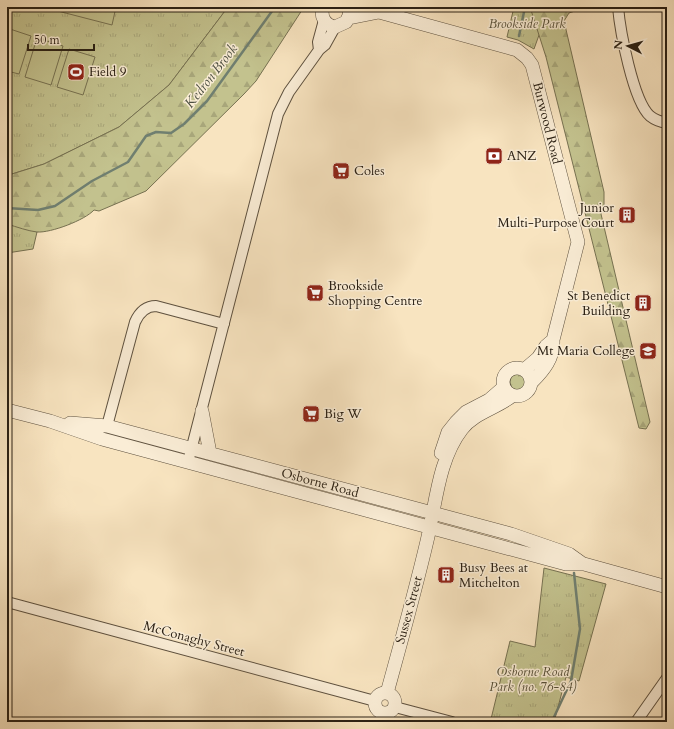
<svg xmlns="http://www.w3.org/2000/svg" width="674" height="729" font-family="Cardo,serif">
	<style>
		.grass { fill: url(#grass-tufts); stroke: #767151 }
		.forest { fill: url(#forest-firs); stroke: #767151 }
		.pitch { fill: #c3c28e; stroke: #767151 }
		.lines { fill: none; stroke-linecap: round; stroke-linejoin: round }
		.stream { stroke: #707f70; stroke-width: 2.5 }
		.minor-casing { stroke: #5e513f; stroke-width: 12 }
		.tertiary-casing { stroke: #5e513f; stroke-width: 14 }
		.minor { stroke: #faedd6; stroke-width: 10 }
		.tertiary { stroke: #faedd6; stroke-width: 13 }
		.labels { text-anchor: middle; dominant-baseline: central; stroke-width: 3; stroke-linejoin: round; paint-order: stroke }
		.park-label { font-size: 13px; font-style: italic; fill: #585139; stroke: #faedd6 }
		.poi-label { font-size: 13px; fill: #2a2014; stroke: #faedd6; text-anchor: start }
		.street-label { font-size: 13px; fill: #2a2014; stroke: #faedd6 }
		.water-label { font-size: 14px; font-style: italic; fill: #4d5042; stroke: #faedd6 }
	</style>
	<defs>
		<pattern id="grass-tufts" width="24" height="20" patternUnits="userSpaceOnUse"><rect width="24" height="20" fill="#c3c28e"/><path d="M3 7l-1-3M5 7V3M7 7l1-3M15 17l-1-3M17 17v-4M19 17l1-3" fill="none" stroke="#a8a67a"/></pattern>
		<pattern id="forest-firs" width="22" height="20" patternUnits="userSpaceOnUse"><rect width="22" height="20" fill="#c3c28e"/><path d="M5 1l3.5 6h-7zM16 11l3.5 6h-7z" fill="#a8a67a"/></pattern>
	</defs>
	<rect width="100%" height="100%" fill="#f8e4c0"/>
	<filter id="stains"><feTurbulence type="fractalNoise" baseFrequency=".005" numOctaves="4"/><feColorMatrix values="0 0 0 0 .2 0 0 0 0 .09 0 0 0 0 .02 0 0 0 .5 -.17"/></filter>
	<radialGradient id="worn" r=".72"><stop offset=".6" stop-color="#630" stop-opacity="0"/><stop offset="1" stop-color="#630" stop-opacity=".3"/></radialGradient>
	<path class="grass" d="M7,7H228L169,85L119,127L44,164L12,174L7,171Z
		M514,7H588L548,10L534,49L518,40L507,37Z
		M7,223L37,232L33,249L7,253Z
		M510 382a8 8 0 1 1 16 0a8 8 0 1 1-16 0Z
		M544,568L606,584L579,681L566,677L554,722H494L491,719L510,641L535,647Z"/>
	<path class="forest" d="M228,7H304L256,81L244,94L146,191L99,211L94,210C85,220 51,233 37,232C28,231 17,227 7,224V171L12,174L44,164L119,127L169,85Z
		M530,7H587L569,13L564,21L604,192V208L601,214L650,422L646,429L639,428L546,57Z"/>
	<path class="pitch" d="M51,7H116L112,25L50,9Z
		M7,28L31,36L19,74L7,71Z
		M37,38L63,46L51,85L25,77Z
		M69,49L95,57L83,95L57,87Z"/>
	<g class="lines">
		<path class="stream" d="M519,36L525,7
			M7,208L38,210L55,206L92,181L128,162L146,136L156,132L171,133L184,124L207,101L275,7
			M554,717L571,681L580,629L574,573"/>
		<defs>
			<path id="minor" d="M618,7C620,30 633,101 650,116C655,120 661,122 667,123
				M319,50L318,42L324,20
				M107,426L135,322C139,313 145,306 156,306L224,324
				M188,462L278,114L289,92L319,50L325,45L335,27
				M7,602L375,701
				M395,707L452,722
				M636,722L667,678"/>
			<path id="tertiary" d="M323,7C320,17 325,25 335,27L346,22L350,14L348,7
				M369,7L379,12L517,50L527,58L532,65L578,242L553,340C554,358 544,370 532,382
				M349,18L379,12
				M503 382a14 14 0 1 1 28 0a14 14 0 1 1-28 0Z
				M524,370L538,358L546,346L553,340
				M7,410L50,421L102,439L566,564H584L667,587
				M202,411L210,453
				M70,423L107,426L511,534L569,554L583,564
				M441,453L448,432L456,422L466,412L489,400L504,387
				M375 703a10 10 0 1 1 20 0a10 10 0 1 1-20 0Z
				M387,693C401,642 415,592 427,541C436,504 438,460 462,429C474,413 497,408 512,396"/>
		</defs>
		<use href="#minor" class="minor-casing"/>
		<use href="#tertiary" class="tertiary-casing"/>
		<use href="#minor" class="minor"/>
		<use href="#tertiary" class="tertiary"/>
	</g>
	<defs>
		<symbol id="stadium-square" viewBox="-11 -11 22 22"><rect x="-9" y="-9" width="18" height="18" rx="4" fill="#8f2418" stroke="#faedd6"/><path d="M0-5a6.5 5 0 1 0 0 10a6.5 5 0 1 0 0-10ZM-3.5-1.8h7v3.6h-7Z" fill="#fff"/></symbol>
		<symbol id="bank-square" viewBox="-11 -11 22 22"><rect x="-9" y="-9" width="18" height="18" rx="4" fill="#8f2418" stroke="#faedd6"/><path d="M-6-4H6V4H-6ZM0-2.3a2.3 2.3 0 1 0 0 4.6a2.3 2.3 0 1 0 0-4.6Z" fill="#fff"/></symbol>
		<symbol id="supermarket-square" viewBox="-11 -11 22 22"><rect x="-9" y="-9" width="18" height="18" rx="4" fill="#8f2418" stroke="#faedd6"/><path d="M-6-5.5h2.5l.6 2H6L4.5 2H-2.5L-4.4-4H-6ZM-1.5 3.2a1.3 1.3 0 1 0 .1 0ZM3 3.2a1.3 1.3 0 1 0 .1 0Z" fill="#fff"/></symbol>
		<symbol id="building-square" viewBox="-11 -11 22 22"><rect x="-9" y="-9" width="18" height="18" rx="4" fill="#8f2418" stroke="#faedd6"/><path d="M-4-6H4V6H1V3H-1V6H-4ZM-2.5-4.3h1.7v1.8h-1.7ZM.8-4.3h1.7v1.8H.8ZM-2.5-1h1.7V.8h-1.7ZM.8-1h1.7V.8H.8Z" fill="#fff"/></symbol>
		<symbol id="school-square" viewBox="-11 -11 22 22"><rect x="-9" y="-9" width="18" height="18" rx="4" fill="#8f2418" stroke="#faedd6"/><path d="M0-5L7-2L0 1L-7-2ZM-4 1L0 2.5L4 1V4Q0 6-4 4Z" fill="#fff"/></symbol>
	</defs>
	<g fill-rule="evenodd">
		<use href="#stadium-square" x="66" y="62" width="20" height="20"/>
		<use href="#bank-square" x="484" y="146" width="20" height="20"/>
		<use href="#supermarket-square" x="331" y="161" width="20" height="20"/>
		<use href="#building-square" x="617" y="205" width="20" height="20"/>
		<use href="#supermarket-square" x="305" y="283" width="20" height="20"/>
		<use href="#building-square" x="633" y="293" width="20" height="20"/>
		<use href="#school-square" x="638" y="341" width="20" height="20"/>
		<use href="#supermarket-square" x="301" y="404" width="20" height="20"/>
		<use href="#building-square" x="436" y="565" width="20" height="20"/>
	</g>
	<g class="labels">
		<g class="park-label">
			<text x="527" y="24">Brookside Park</text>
			<text x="533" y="672">Osborne Road<tspan x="533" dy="15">Park (no. 76-84)</tspan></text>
		</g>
		<g class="poi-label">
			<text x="89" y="72">Field 9</text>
			<text x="507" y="156">ANZ</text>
			<text x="354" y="171">Coles</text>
			<text x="614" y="208" text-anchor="end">Junior<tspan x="614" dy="15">Multi-Purpose Court</tspan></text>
			<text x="328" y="286">Brookside<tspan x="328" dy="15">Shopping Centre</tspan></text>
			<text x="630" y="296" text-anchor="end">St Benedict<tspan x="630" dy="15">Building</tspan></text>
			<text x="635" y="351" text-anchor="end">Mt Maria College</text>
			<text x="324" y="414">Big W</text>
			<text x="459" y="568">Busy Bees at<tspan x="459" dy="15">Mitchelton</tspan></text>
		</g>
		<g class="street-label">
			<text transform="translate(547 123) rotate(76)">Burwood Road</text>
			<text transform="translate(320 483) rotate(15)">Osborne Road</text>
			<text transform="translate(409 610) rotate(-75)">Sussex Street</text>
			<text transform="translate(194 639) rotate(15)">McConaghy Street</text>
		</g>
		<g class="water-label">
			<text transform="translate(211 76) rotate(-52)">Kedron Brook</text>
		</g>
	</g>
	<rect width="674" height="729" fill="none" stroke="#f8e4c0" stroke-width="24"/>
	<rect x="8" y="8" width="658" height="713" fill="none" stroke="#2a2014" stroke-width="2"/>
	<rect x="12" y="12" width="650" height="705" fill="none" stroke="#2a2014"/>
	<g transform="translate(628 46) rotate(276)" stroke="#faedd6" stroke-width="3" paint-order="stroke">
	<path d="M0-3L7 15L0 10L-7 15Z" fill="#2a2014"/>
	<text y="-6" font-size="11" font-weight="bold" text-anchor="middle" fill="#2a2014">N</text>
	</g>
	<path d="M28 44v6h66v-6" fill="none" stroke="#2a2014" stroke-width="2"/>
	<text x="34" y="44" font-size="12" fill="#2a2014" stroke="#faedd6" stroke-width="3" paint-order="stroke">50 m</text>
	<rect width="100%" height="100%" filter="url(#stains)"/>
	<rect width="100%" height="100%" fill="url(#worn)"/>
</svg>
